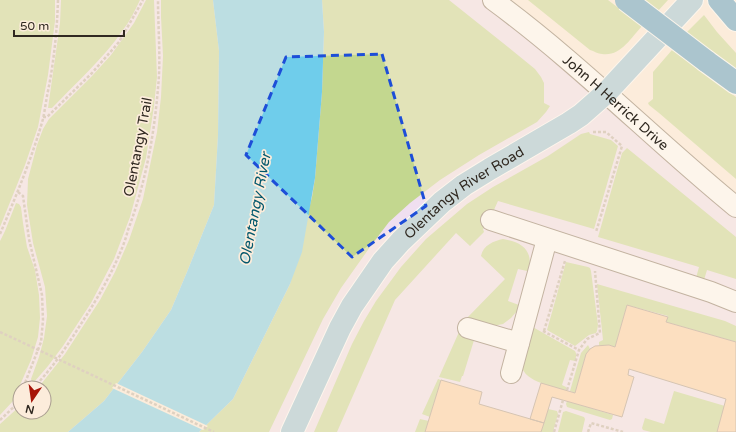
<svg xmlns="http://www.w3.org/2000/svg" width="736" height="432" font-family="'Varela Round',sans-serif">
	<style>
		.education { fill: #f0dff0; fill-rule: evenodd }
		.green { fill: #c3d78f }
		.water { fill: #6fcdeb }
		.pier { fill: #fcecdb }
		.building { fill: #fccea1; stroke: #a89481 }
		.lines { fill: none; stroke-linecap: round; stroke-linejoin: round }
		.minor-casing { stroke: #7f6e5b; stroke-width: 22 }
		.major-casing { stroke: #fff; stroke-width: 24 }
		.highway-casing { stroke: #fff; stroke-width: 24 }
		.path { stroke: #bcafa1; stroke-width: 2.5; stroke-dasharray: 3 2; stroke-linecap: butt }
		.minor { stroke: #fff; stroke-width: 20 }
		.major { stroke: #93c0d8; stroke-width: 22 }
		.highway { stroke: #4b96be; stroke-width: 22 }
		.highway-bridge-casing { stroke: #fff; stroke-width: 24; stroke-linecap: butt }
		.path-bridge { stroke: #bcafa1; stroke-width: 2.5; stroke-dasharray: 3 2; stroke-linecap: butt }
		.highway-bridge { stroke: #4b96be; stroke-width: 22 }
		.marked { fill: none; stroke: #1d4ed8; stroke-width: 3; stroke-dasharray: 8 5; stroke-linejoin: round }
		.labels { text-anchor: middle; dominant-baseline: central; stroke-width: 3.5; stroke-linejoin: round; paint-order: stroke }
		.street-label { font-size: 14px; fill: #302921; stroke: #fcecdb }
		.water-label { font-size: 15px; font-style: italic; fill: #04586d; stroke: #fcecdb }
	</style>
	<rect width="100%" height="100%" fill="#fcecdb"/>
	<path class="education" d="M0,0H493L736,207V432H0ZM20,388H44V412H20Z"/>
	<path class="green" d="M0,0H55V21L48,75L38,127L25,165L0,227Z
		M61,0H140C135,10 130,21 123,30C103,59 76,83 52,108H48L60,23Z
		M146,0H154L157,77L154,106L146,158L130,217L114,259L91,303L63,346L48,366L35,381L32,382L31,379L39,357L44,338L47,316L45,287L33,243L27,205L28,179L37,145L43,129L49,119L92,76L111,55L134,23Z
		M161,0H213L219,51L218,135L214,205L187,272L171,310L142,352L104,401L68,432H0V424L20,406V412H44V388H38L65,354L100,300L115,272L129,240L143,199L157,132L161,97L163,56L161,17Z
		M322,0H449L508,47L535,69L541,77L544,83V103L550,106L546,112L537,122L479,155L440,180L410,203L389,222L370,247L341,288L323,319L269,432H199L233,399L290,284L312,197L315,178L322,92L324,32Z
		M528,0H608L642,26C631,38 620,57 602,54C598,54 594,51 590,50Z
		M641,0H668L657,12Z
		M704,15L717,32L736,53V74L685,34Z
		M672,50L736,97V179L659,113L649,105L648,103L653,99V72Z
		M589,132L590,134L611,140L618,146L594,229L498,201L493,212L483,229L484,232L470,246L456,233L395,300L337,432H314L352,344L364,321L376,301L401,267L426,239L467,204L493,187L548,156L581,134Z
		M627,148L736,237V279L707,270L704,280L696,278L699,267L598,237L622,153Z
		M16,203L19,204L21,207L23,223L27,247L35,270L39,295L40,318L38,337L31,360L13,401L0,415V241L5,231Z
		M503,239C522,242 533,250 529,270L527,271L518,269L508,301L519,305V307L517,311L511,318L503,324L493,326L476,323L467,318L505,279L481,256C483,245 494,241 503,239Z
		M566,262L588,267L590,268L591,271L598,325L597,331L596,333L589,335L575,346L547,330Z
		M597,284L725,321L736,326V342L666,322L668,316L627,305L615,347L609,345L599,346V342L603,340Z
		M531,326L575,351C577,354 576,357 575,361L570,360L562,385L566,387V390C551,386 518,381 521,359C523,348 528,337 531,326Z
		M459,332L475,337L463,376H462L460,382L439,377Z
		M588,345L590,349L586,354L575,393L570,391L581,353Z
		M438,379L441,380L430,417L422,414Z
		M674,391L725,406L717,432H651L643,430L642,428L645,418L664,424Z
		M567,401L613,415L612,419L610,420L567,407L566,404Z
		M548,409L557,411L558,414L553,432H541Z
		M566,411L584,417L585,419L582,432H558L563,412Z
		M420,419L429,421L425,432H415Z"/>
	<path class="water" d="M213,0H322L324,32L322,92L315,178L302,252L290,284L233,399L199,432H68L104,401L142,352L171,310L187,272L214,205L218,135L219,51Z"/>
	<path class="pier" d="M116,383L208,426L203,430L112,388Z"/>
	<path class="building" d="M627,305L668,317L666,322L736,342V432H717L726,399L629,369L628,375L634,377L622,417L552,397L544,423L530,419L541,383L575,393L586,354L590,349L595,346L609,345L615,347Z
		M441,380L482,392L479,404L544,423L541,432H425Z"/>
	<g class="lines">
		<defs>
			<g id="minor">
				<path id="s1" d="M493,0C579,63 654,140 736,207"/>
				<path d="M491,220L711,292L736,302"/>
				<path d="M468,328L519,343"/>
				<path d="M511,373L547,239"/>
			</g>
			<g id="major">
				<path id="s2" d="M292,432L340,328L352,306L383,261L401,241L442,202L464,185L490,169L569,123L581,115L606,93L692,0"/>
			</g>
			<path id="highway" d="M719,0L736,20
				M706,61L736,83"/>
		</defs>
		<use href="#minor" class="minor-casing"/>
		<use href="#major" class="major-casing"/>
		<use href="#highway" class="highway-casing"/>
		<path class="path" d="M43,117H47L92,73L119,42L143,0
			M593,132H606L622,146L596,232
			M18,192L23,196L29,239L42,295L43,320L41,342L23,388
			M0,234C16,196 32,158 43,119C45,110 46,100 48,91C54,61 57,31 58,0
			M543,331L579,350
			M544,331L565,261
			M33,388C51,370 65,349 79,327C94,304 109,279 120,253C123,246 126,238 128,230C145,185 154,137 158,88C161,59 158,29 158,0
			M567,390L579,350L587,339L600,333L595,271
			M0,420L20,401
			M554,432L563,400
			M588,432L591,423L623,432"/>
		<use href="#minor" class="minor"/>
		<use href="#major" class="major"/>
		<use href="#highway" class="highway"/>
		<defs>
			<path id="highway-bridge" d="M626,0L706,61"/>
		</defs>
		<use href="#highway-bridge" class="highway-bridge-casing"/>
		<path class="path-bridge" d="M0,332L214,432"/>
		<use href="#highway-bridge" class="highway-bridge"/>
	</g>
	<path d="M0 0H736V432H0ZM382,54L426,206L352,257L246,155L286,57Z" fill="#fcecdb" fill-opacity=".55" fill-rule="evenodd"/>
	<path class="marked" d="M382,54L426,206L352,257L246,155L286,57Z"/>
	<g class="labels">
		<g class="street-label">
			<text stroke="none"><textPath href="#s1" startOffset="160">John H Herrick Drive</textPath></text>
			<text transform="translate(138 147) rotate(-79)">Olentangy Trail</text>
			<text stroke="none"><textPath href="#s2" startOffset="301">Olentangy River Road</textPath></text>
		</g>
		<g class="water-label">
			<text transform="translate(255 209) rotate(-79)">Olentangy River</text>
		</g>
	</g>
	<g transform="translate(32 400) rotate(193)"><circle r="19" fill="#fcecdb" stroke="#aa9e91"/>
	<path d="M0-3L7 15L0 10L-7 15Z" fill="#a71407"/>
	<text y="-6" font-size="11" font-weight="bold" text-anchor="middle" fill="#302921">N</text>
	</g>
	<path d="M14 30v6h110v-6" fill="none" stroke="#302921" stroke-width="2"/>
	<text x="20" y="30" font-size="12" fill="#302921" stroke="#fcecdb" stroke-width="3" paint-order="stroke">50 m</text>
</svg>
